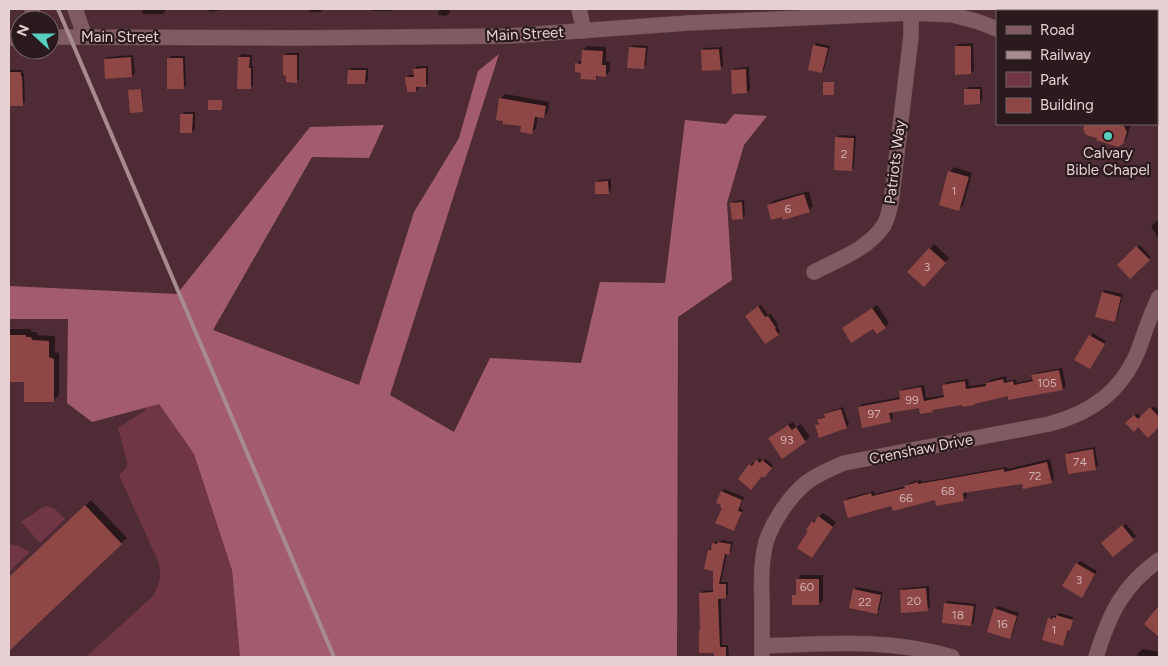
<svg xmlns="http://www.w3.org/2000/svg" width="1168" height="666" font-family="Figtree,sans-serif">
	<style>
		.green { fill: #703645 }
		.forest { fill: #a35c6e }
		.shadow { fill: #0007 }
		.building { fill: #8e4744 }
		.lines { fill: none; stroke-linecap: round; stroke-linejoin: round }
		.minor-casing { stroke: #654950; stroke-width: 16 }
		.minor { stroke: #815b63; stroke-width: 15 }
		.rail { stroke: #a78b91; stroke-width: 4 }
		.poi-dot { fill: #58cebf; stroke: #2a1a1e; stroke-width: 2 }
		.labels { text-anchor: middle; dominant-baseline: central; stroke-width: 4.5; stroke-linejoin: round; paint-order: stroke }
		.number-label { font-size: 12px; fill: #d0aeb0 }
		.street-label { font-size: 15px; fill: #e6d0d4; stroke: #2a1a1e }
		.poi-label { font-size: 15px; fill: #e6d0d4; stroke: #2a1a1e }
	</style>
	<rect width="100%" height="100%" fill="#4f2c35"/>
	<path class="green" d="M159,404L194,454L232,570L240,657H86L152,597C160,584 161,579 159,563L119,475L127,467V461L118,428L145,411L146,407Z
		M47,506L56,510L65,519L40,543L21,522L40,509Z
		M9,544L18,546L30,552L9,572Z"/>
	<path class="forest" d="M499,54L390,395L454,432L490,358L581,363L600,282L665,283L685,120L726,124L734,114L767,116L744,145L727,203L732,280L678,317L677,657H240L232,570L194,454L159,404L92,422L67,403L68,319H9V286L177,294L310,127L384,125L369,158L312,157L213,330L359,385L414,212L459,138L478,71Z"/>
	<path class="shadow" d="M142,9H167L163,14H143Z
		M208,9H229L209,12Z
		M309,9H324L321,12H309Z
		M371,9H393L391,11H371Z
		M439,9H451L450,10L449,14L446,16L438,15Z
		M1011,9H1057L1056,11H1014L1010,10Z
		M817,43L830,46L824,69L822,72L815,45Z
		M973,43L974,70L971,73L956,46L959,44Z
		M633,45L648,46L646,65L643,68L630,47Z
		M1157,45L1159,46V68L1157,73Z
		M587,46L606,47V61L610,62V71L605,76L599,75L595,79L577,64L581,60H583V51Z
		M722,47L723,66L720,68L702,51L705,48Z
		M287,53H299V79L296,81L284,56Z
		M242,54L252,55V66H253V85L251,88L239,57Z
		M133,55L135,73L132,76L105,59L108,57Z
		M171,56H185L186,85L183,88L168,59Z
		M417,66H428V83L426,86H419V88L416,91L407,77L409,75H415V69Z
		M749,67L750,89L747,92L732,70L735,68Z
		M352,68H368V80L365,83L349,70Z
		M9,70H23V74H24L25,102L22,104L9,105Z
		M968,87H982V100L979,103L965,90Z
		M142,89L143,110L142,111L129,91Z
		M505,94L549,102L548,112L543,117L538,116L536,128L532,132L522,125L500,99Z
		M184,112H195V129L192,132L182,115Z
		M1086,124H1129L1130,127L1127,138L1122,143L1098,137L1084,129Z
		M839,135L856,136L854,167L852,170L837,138Z
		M954,167L972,173L963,205L959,209L950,172Z
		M611,179V190L608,193L596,182L599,180Z
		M809,191L813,206L809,211L768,206L773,201Z
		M744,200L745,215L743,218L732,204L734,201Z
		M1159,219V240L1151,226Z
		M934,244L949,258L924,285L909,272Z
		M1140,245L1151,257L1130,277L1119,265Z
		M1105,290L1123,294L1117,318L1115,321L1103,292Z
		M761,305L768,315L771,314L778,324L777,326L780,331L778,334L749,313Z
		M877,305L889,323L885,327L848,324Z
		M9,329H31V332H37V335L55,336V352L59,353V395L53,401L25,381L9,380Z
		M1093,333L1106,341L1092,365L1076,359Z
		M1062,368L1066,386L1063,389L1009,395L934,409L932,410L920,406L892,412L893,418L890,421L859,407L862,404L901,397L900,392L903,389L924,385L926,398L945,395L944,385L947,382L968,379L969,386L986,384L990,380L1006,376L1007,381L1016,379L1017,383L1033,379V376L1036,373Z
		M1154,406L1159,411V425L1148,436L1138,426L1127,423L1137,413L1142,418Z
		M843,407L849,424L847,427L820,436L816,425L820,422L819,420L822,417L826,416L825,415L828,412Z
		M793,422L796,427L801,424L810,437L805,441L770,438L774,434Z
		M1095,447L1098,466L1095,468L1066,454L1069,452Z
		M759,458L763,461L766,459L773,465L767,473L739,479L750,465L753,462L755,464Z
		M1050,459L1054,478L1051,482L1023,483L966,491L967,496L964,500L936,499L892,505L844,502L848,498L874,491L875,494L906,486L909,483L921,480L922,482L1007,467L1008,469Z
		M724,489L744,497L740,508L743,510L736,527L734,530L723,508L722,492Z
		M91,500L127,538L9,649V578Z
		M823,513L836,522L816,552L812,556L810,531L813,522Z
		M1126,524L1136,536L1113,556L1105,541Z
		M722,540L733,542L731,551L729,553H727L721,582H728V594L726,597H721L722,645H728L729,657H715V652L701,593L703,591L714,590V570L709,550L716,541L719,542Z
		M1080,561L1097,571L1084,594L1077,564Z
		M801,575H823V600L819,604L794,596L797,592V580Z
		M929,586L930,607L927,610L901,590L904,588Z
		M857,587L883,592L879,610L876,613L851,607L855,589Z
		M948,601L976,604L974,622L971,625L945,603Z
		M1159,604V636L1146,623L1156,611L1154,610Z
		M998,606L1019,613L1012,635L1009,638L995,609Z
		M1060,613L1073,617L1069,628H1071L1069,629L1065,642L1063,645L1043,639L1050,618L1052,616H1055Z
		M1143,649L1159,652V657H1137L1138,653Z"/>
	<path class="building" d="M813,45L828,48L822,73L808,70Z
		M955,46H971V74L955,75Z
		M629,47L646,48L644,69L627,68Z
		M719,49L721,70L702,71L701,50Z
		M582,50L603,51L602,65H606V77L596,76V80L580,79L581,73L575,72V63L581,64Z
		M283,55H297V83L286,82V76L283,75Z
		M131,57L132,77L105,79L104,59Z
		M238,57H250L249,68H251V89H237Z
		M167,58H183L184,89H167Z
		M426,68V87H416V92H407V87H406L405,77H414L413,69Z
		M746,69L747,93L732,94L731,70Z
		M348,70H366L365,84H347Z
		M9,72H21V76H22L23,106H9Z
		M823,82H834V95H823Z
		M141,89L143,112L130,113L128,90Z
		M964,89H980V104L964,105Z
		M499,98L546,106L544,118L535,117L532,134L520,132L521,126L503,124V121L496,120Z
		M208,100H222V110H208Z
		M180,114H193L192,133H180Z
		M1085,124H1115L1124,126L1127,132L1123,144L1118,147L1096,140L1097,138L1086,135L1083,129Z
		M835,137L854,138L852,171L834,170Z
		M948,171L969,177L959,211L939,205Z
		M608,181L609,194H595V182Z
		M804,194L810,212L783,220L782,217L771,220L767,205Z
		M742,202L743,219L732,220L730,203Z
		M1136,246L1150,260L1130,279L1117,265Z
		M929,248L946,263L924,287L907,272Z
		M1102,292L1121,297L1115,322L1095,317Z
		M758,306L765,317L768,316L776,328L775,329L779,335L765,344L745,316Z
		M872,308L886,328L877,334L873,329L851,343L842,328Z
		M9,335H26V337H31L32,340L49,341V357L54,359V402H24V382H9Z
		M1089,335L1105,344L1090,369L1074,360Z
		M1059,370L1063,390L1008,400V396L974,404V405L962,407V405L932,410L933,412L920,414L919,408L889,413L891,422L862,428L858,407L900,399L899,391L921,387L924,401L944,397L942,385L965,381L966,389L986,386V383L1003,379L1004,383L1013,381L1014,385L1033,381L1031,375Z
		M1150,407L1159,417V427L1148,438L1138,427L1134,432L1125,423L1134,415L1138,419Z
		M841,409L847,428L819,438L815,425L819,424L817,420L825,417L824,414Z
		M788,425L792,430L796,427L806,442L782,459L768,438Z
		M1093,449L1096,470L1068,474L1065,454Z
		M756,460L760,463L762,460L772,468L764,478L762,476L751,490L738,479L749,464L752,466Z
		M1047,462L1052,483L1023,489L1022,484L963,493L964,501L936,506L935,500L893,511L891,506L848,518L843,501L871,493L872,496L905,488L904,486L918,482V484L1004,469V472Z
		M721,491L742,500L738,511L742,512L734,531L715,523L722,508L720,507L721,505L716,503Z
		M85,505L122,544L9,651V577Z
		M818,516L833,527L812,558L797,548L808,531L806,530L812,521L814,523Z
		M1122,525L1134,540L1113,557L1101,543Z
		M718,542L731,544L729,555L725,554L719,584H726V598L718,599L720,647H726V657H714V653H699V630H700L699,593L713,592V571L704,569L708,550H711L712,543L717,544Z
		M1076,563L1095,574L1082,598L1062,586Z
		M796,579H819V605H792V595H796Z
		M926,588L928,611L901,613L900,590Z
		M853,589L881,595L877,614L849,608Z
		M944,603L974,606L971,626L942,623Z
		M1159,605V637L1144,624Z
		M994,608L1017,616L1010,639L987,632Z
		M1056,615L1073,620L1070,631L1068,630L1063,646L1042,640L1048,618L1052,619L1053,617L1056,618Z"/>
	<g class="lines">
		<defs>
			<path id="minor" d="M32,9L33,20
				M75,9L85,37
				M579,9L584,31
				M50,37L296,38L509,36L688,23L911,13L953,15L979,22L997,29
				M9,38H20
				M1157,96L1159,97
				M814,272C837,260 870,248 884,225C888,218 889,210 891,203L911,36V13
				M762,646C827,644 889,638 952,657
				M762,657C762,638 762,619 762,600C761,581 761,561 766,542C773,521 789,497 806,483C817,474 831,469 844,463L1049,424C1091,413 1121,392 1138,351C1145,332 1150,315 1159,297
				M1096,657C1109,615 1122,586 1159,560"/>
		</defs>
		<use href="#minor" class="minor-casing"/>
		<use href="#minor" class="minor"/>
		<path class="rail" d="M58,9L334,657"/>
	</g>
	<circle class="poi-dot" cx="1108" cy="136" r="5"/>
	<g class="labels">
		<g class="number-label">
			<text x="844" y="154">2</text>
			<text x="954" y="191">1</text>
			<text x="788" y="209">6</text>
			<text x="927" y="267">3</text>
			<text x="1047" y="383">105</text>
			<text x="912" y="400">99</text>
			<text x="874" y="414">97</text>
			<text x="787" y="440">93</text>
			<text x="1080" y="462">74</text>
			<text x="1035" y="476">72</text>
			<text x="948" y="491">68</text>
			<text x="906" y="498">66</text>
			<text x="1079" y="580">3</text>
			<text x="807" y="587">60</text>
			<text x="914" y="601">20</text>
			<text x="865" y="602">22</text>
			<text x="958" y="615">18</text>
			<text x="1002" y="624">16</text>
			<text x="1054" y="630">1</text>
		</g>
		<g class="street-label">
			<text transform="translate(525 34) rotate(-3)">Main Street</text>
			<text x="120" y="37">Main Street</text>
			<text transform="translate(895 162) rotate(-83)">Patriots Way</text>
			<text transform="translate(921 449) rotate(-11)">Crenshaw Drive</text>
		</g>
		<g class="poi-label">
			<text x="1108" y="153">Calvary<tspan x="1108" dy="17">Bible Chapel</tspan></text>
		</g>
	</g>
	<rect width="1168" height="666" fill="none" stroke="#e6d0d4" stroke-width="20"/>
	<rect x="996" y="10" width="162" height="115" fill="#2a1a1e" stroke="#756367"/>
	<rect x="1006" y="26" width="25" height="8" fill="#815b63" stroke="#756367"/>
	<text x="1040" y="35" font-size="15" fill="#e6d0d4">Road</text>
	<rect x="1006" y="51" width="25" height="8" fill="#a78b91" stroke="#756367"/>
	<text x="1040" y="60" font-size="15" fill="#e6d0d4">Railway</text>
	<rect x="1006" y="72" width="25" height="15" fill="#703645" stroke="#756367"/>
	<text x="1040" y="85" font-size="15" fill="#e6d0d4">Park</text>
	<rect x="1006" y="98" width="25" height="15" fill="#8e4744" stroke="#756367"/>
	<text x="1040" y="110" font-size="15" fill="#e6d0d4">Building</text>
	<g transform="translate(35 35) rotate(291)"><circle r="24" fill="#2a1a1e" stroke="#756367"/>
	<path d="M0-4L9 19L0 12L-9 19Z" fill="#58cebf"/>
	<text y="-8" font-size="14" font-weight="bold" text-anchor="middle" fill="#e6d0d4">N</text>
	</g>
</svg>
